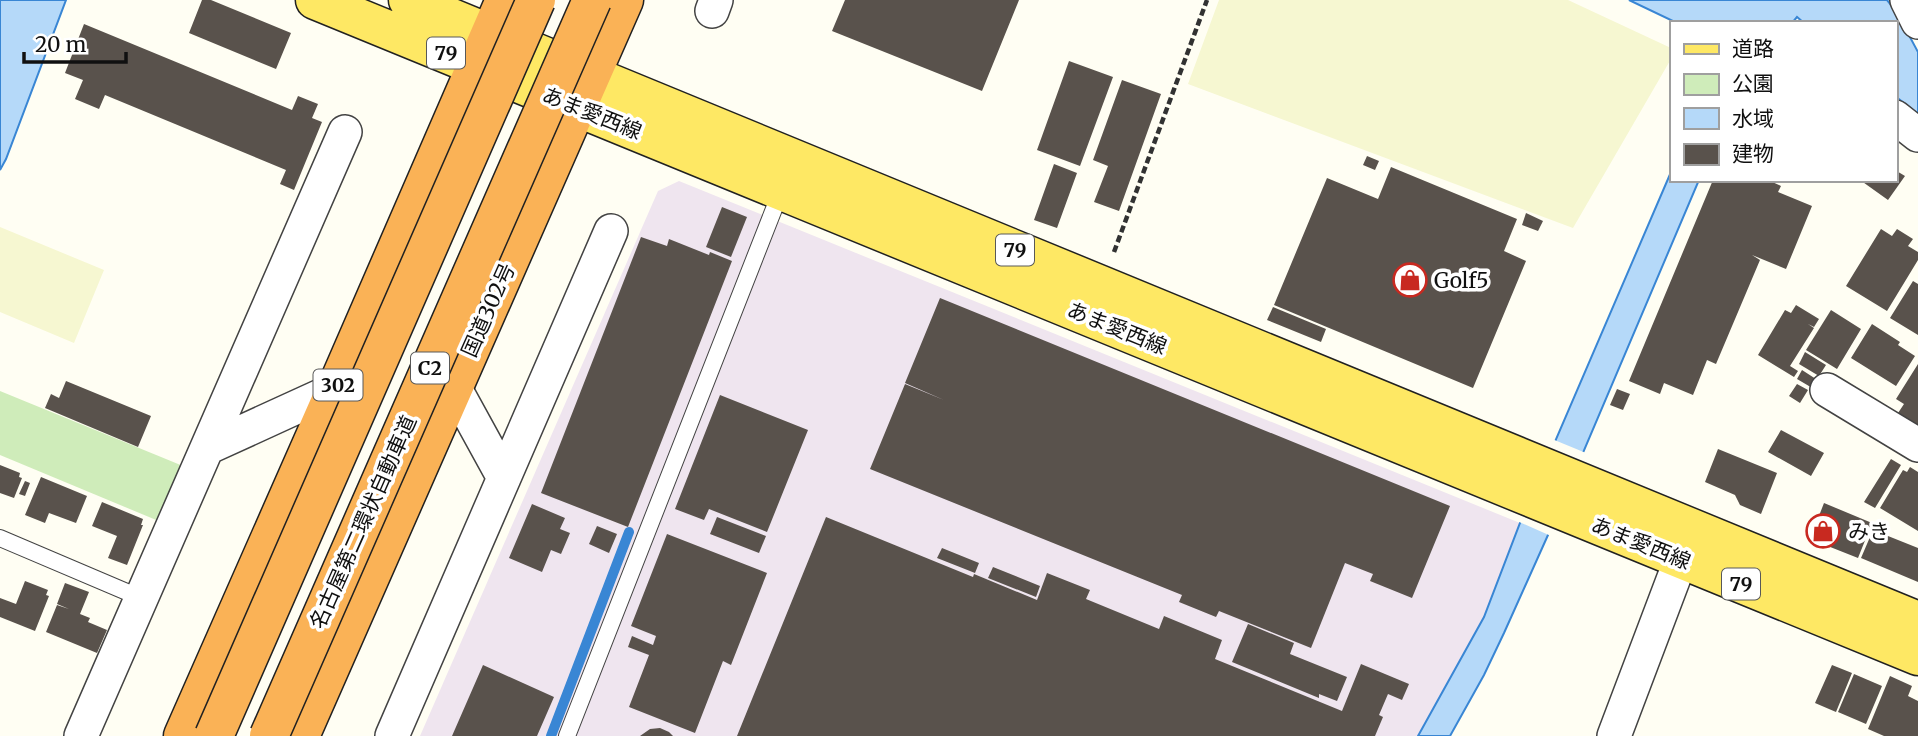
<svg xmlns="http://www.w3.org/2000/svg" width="1918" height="736" font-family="Merriweather,'Noto Sans JP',serif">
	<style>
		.industrial { fill: #efe5ef }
		.farmland { fill: #f6f7d1 }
		.green { fill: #cfecba }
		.water { fill: #b5d9f9; stroke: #3986d4; stroke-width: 2 }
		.pier { fill: #fffef3 }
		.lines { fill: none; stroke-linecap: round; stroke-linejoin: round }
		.stream { stroke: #3986d4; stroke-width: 10 }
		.building { fill: #59524c }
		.lane-casing { stroke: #434343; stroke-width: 18 }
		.street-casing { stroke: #434343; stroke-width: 36 }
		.primary-casing { stroke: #212121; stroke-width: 41 }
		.highway-casing { stroke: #212121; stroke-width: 41 }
		.path { stroke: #323232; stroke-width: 4.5; stroke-dasharray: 7 3.5; stroke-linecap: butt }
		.lane { stroke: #fff; stroke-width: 16 }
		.street { stroke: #fff; stroke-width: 33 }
		.primary { stroke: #fee864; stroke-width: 38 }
		.highway { stroke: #fab256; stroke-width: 38 }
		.highway-bridge-casing { stroke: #212121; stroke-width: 41; stroke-linecap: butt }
		.highway-bridge { stroke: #fab256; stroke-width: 38 }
		.labels { text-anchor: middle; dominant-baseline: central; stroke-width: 7; stroke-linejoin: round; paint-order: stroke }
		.shield { fill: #fff; stroke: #585858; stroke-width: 2 }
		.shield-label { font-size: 19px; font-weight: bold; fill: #101010 }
		.street-label { font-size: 21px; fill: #101010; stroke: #fff }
		.poi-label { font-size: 21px; fill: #101010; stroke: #fff; text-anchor: start }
	</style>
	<rect width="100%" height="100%" fill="#fffef3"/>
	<path class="industrial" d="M679,181L1520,523L1484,617L1418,736H420L658,191Z"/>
	<path class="farmland" d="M1219,0H1568L1671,48V59L1573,228L1188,84Z
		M0,227L104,270L74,343L0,312Z"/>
	<path class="green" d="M0,391L183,466L161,522L0,455Z"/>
	<path class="water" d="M0,0H66L6,159L0,170Z
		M1629,0H1887L1896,11L1918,52V114L1895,96V23H1804L1797,17L1792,23H1677Z
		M1671,172V180H1699L1548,535L1504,633L1484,675L1450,736H1418L1484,617L1520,523Z"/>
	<path class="pier" d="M1552,439L1586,453L1551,536L1517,521Z"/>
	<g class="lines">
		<path class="stream" d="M551,736L629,532"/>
	</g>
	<path class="building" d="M202,0H211L291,33L276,69L189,33Z
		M845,0H1019L982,91L832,31Z
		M84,24L292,110L298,96L318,104L312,118L322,122L294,190L280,184L286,170L105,95L99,109L75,99L83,80L65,73Z
		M1069,61L1113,77L1080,166L1037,150Z
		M1122,80L1161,94L1119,211L1094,202L1108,166L1093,160Z
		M1367,156L1379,161L1375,170L1363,165Z
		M1054,164L1077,173L1057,228L1034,220Z
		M1391,167L1517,219L1504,251L1526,261L1473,388L1274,305L1327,178L1378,199Z
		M1895,170L1905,176L1888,200L1860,180H1895Z
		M1713,180H1768L1781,186L1778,192L1812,206L1786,269L1752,255L1760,260L1716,364L1707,360L1693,395L1664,383L1660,394L1629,381Z
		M722,207L747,217L731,257L706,247Z
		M1526,213L1543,221L1538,231L1522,225Z
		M1881,229L1892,236L1897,229L1913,239L1908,246L1918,252V260L1887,311L1846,286Z
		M641,237L667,246L669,239L709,255L710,252L732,261L628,527L541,493Z
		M1913,281L1918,284V335L1890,318Z
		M940,298L1450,506L1412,598L1370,581L1373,574L1345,563L1311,648L1219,611L1216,617L1179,602L1182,595L870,469L905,384L944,400L905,383Z
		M1796,305L1819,319L1814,327L1808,324L1814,328L1790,366L1798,371L1794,377L1758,355L1785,310L1791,313Z
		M1273,307L1326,329L1321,342L1267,320Z
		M1831,310L1861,329L1837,369L1806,350Z
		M1872,324L1900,342L1898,345L1915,356L1896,386L1851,358Z
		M1805,352L1826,365L1819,376L1799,364Z
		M1918,364V432L1906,418L1898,413L1904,404L1896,399Z
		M1802,370L1819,381L1814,389L1797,379Z
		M66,381L151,416L138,447L45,408L51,394L59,398Z
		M1797,384L1808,390L1800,403L1789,396Z
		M1617,389L1630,394L1623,410L1610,405Z
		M720,395L808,430L767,532L709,509L704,520L675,509Z
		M1781,430L1824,453L1811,476L1768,452Z
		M1718,449L1777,473L1761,514L1740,505L1735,495L1705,482Z
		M1891,459L1901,465L1875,508L1864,502Z
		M0,465L20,473L19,477L22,478L14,498L0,493Z
		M1910,467L1918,472V531L1880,508L1903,470L1907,472Z
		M41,477L87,496L76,523L49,513L45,523L25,515Z
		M25,481L30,483L25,496L19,494Z
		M102,502L143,519L141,525H143L127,565L108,558L117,536L92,526Z
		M1824,503L1872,523L1858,558L1810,539Z
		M532,504L565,518L560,529L570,533L561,554L551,550L542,572L509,558Z
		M717,517L766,536L759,553L710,534Z
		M826,517L973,577L974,574L1037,600L1047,573L1090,590L1086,599L1159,629L1164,616L1222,640L1215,659L1342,711L1361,664L1409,684L1402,700L1388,694L1379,715L1383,717L1375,736H737Z
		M597,526L617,534L609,553L589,544Z
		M1873,530L1918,548V582L1861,558Z
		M667,534L767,573L731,665L723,661L695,733L629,707L649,655L628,647L632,636L653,645L656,636L631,626Z
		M942,548L979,563L975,573L937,558Z
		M993,567L1040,586L1036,597L988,578Z
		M25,581L48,590L46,595L49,596L35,631L0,617V598L16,604Z
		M65,583L89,592L80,614L90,618L88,622L107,630L97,653L46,632L57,605L69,609L57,604Z
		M1248,624L1294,643L1290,654L1347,677L1337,701L1319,694V698L1232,662Z
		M483,665L554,697L537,736H452Z
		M1832,665L1852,673L1836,712L1815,703Z
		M1854,674L1882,686L1866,724L1838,712Z
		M1890,676L1912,686L1908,696L1918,701V736H1884L1868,729Z
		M660,728L669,732L673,736H640L650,729Z"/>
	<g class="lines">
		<defs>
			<path id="lane" d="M0,538L141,598
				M567,736L781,191"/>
			<path id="street" d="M1907,0L1918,22
				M712,11L716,0
				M1895,117L1918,135
				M454,387L504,478
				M1827,390L1918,445
				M207,448L336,389
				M81,736L345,132
				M392,736L611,231
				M1614,736L1681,559"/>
			<path id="primary" d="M315,0L1918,656
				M408,0L1918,621"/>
			<path id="highway" d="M183,736L336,389L505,0
				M300,736L624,0"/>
		</defs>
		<use href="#lane" class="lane-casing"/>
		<use href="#street" class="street-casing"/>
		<use href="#primary" class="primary-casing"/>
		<use href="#highway" class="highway-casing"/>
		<path class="path" d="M1114,252L1207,0"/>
		<use href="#lane" class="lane"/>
		<use href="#street" class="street"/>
		<use href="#primary" class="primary"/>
		<use href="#highway" class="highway"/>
		<defs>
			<path id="highway-bridge" d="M214,736L536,0
				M269,736L592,0"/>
		</defs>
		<use href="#highway-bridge" class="highway-bridge-casing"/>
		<use href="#highway-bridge" class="highway-bridge"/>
	</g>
	<defs>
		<symbol id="shop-ring" viewBox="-11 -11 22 22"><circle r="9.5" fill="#fff" stroke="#c82920" stroke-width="1.5"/><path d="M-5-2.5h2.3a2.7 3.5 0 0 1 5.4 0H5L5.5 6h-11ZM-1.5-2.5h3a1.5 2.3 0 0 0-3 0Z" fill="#c82920"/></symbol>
	</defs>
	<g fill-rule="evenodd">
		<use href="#shop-ring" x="1391" y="261" width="38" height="38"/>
		<use href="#shop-ring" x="1804" y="512" width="38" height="38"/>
	</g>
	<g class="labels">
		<g class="shield">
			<rect x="427" y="37.5" width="38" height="31" rx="5"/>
			<rect x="996" y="234.5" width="38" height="31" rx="5"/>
			<rect x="411" y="352.5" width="38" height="31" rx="5"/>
			<rect x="313.5" y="369.5" width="49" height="31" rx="5"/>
			<rect x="1722" y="568.5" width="38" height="31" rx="5"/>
		</g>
		<g class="shield-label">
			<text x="446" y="53">79</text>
			<text x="1015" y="250">79</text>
			<text x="430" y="368">C2</text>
			<text x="338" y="385">302</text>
			<text x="1741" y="584">79</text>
		</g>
		<g class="street-label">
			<text transform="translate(592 113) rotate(22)">あま愛西線</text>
			<text transform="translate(488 310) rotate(-66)">国道302号</text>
			<text transform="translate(1117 328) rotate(22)">あま愛西線</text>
			<text transform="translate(363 522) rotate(-66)">名古屋第二環状自動車道</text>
			<text transform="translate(1641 543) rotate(22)">あま愛西線</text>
		</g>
		<g class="poi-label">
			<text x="1434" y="280">Golf5</text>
			<text x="1848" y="531">みき</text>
		</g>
	</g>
	<rect x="1670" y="21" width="228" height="161" fill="#ffffff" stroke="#9f9f9f" stroke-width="2"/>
	<rect x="1684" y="44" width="35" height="10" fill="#fee864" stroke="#9f9f9f" stroke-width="2"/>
	<text x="1732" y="56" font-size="21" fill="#101010">道路</text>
	<rect x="1684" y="74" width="35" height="21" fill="#cfecba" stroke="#9f9f9f" stroke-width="2"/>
	<text x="1732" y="91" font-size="21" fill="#101010">公園</text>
	<rect x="1684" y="108" width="35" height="21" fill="#b5d9f9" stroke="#9f9f9f" stroke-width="2"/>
	<text x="1732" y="126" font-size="21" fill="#101010">水域</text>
	<rect x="1684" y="144" width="35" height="21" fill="#59524c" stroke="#9f9f9f" stroke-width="2"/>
	<text x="1732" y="161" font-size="21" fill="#101010">建物</text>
	<path d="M24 52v10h102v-10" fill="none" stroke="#101010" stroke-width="3.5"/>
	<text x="35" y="52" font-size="21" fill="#101010" stroke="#ffffff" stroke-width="5" paint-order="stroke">20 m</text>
</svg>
